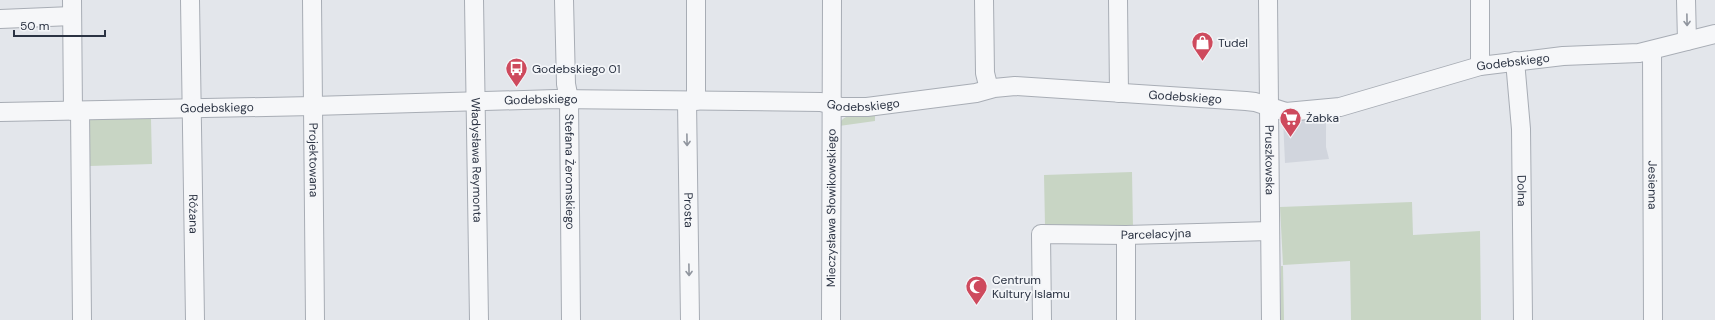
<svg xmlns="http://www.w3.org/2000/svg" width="1715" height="320" font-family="'DM Sans',sans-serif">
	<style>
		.built { fill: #d1d5dd }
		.green { fill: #c8d5c4 }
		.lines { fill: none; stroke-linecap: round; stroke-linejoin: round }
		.minor-casing { stroke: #a8adb5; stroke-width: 20 }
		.minor { stroke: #f6f7f9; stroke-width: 18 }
		.oneway { stroke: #90959e }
		.labels { text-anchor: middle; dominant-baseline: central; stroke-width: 3.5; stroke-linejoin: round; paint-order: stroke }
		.poi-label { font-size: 12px; fill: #2b3343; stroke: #f3f5f8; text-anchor: start }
		.street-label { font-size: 12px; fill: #2b3343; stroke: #f3f5f8 }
	</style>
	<rect width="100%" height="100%" fill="#e3e6eb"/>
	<path class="built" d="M1326,116V147L1329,159L1285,163L1283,119Z"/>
	<path class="green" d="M875,114V121L839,126C842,111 864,115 875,114Z
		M90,119H151L152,164L90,166Z
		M1132,172L1133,228L1045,226L1044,175Z
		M1412,202L1413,235L1480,231L1481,320H1351L1350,261L1283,265L1280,207Z
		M1281,266H1283L1284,320H1281Z"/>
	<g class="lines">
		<defs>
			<g id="minor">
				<path d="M72,0L73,111"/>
				<path id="s1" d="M190,0L195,320"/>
				<path id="s2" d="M312,0L315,320"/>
				<path id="s3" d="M474,0L479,320"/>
				<path id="s4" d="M564,0L566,84L569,99L571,320"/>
				<path d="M696,0V101"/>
				<path d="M984,0L985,73L989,89"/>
				<path d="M1118,0L1119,93"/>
				<path id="s5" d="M1268,0L1271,320"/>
				<path d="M1480,0V66"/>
				<path d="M1686,0L1687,41"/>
				<path d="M0,19L72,16"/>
				<path id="s6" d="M1652,51L1653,320"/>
				<path id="s7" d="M1515,61L1521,129L1523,320"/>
				<path id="s8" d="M687,101L690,320"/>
				<path d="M80,111L82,320"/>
				<path id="s9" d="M0,112L313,106L556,99L821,102L841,107H867L976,93L994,88L1015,86L1246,101L1255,102L1286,112L1340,107L1480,66L1563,56L1639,53L1715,34"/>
				<path d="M1126,235V320"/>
				<path id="s10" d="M831,320L832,0"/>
				<path id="s11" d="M1042,320L1041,234L1126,235L1270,231"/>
			</g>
		</defs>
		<use href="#minor" class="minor-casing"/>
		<use href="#minor" class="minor"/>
	</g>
	<defs><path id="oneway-shaft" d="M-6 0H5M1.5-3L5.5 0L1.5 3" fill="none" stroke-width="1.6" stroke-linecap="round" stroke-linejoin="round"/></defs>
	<g class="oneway">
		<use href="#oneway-shaft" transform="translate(1687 20) rotate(89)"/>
		<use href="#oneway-shaft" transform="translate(687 140) rotate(89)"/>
		<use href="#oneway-shaft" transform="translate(689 270) rotate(89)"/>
	</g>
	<defs>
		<symbol id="shop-pin" viewBox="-11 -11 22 30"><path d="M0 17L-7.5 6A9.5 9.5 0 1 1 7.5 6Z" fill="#ce4a5d" stroke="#f3f5f8"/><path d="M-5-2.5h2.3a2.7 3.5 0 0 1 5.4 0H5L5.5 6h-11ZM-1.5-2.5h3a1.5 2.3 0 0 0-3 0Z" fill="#fff"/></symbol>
		<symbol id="bus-pin" viewBox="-11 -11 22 30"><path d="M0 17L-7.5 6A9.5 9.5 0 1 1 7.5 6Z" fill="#ce4a5d" stroke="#f3f5f8"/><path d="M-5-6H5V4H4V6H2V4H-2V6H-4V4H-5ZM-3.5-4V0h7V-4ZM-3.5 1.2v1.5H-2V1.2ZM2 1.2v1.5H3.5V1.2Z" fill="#fff"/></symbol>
		<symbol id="supermarket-pin" viewBox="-11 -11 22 30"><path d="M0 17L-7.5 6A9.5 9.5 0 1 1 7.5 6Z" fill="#ce4a5d" stroke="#f3f5f8"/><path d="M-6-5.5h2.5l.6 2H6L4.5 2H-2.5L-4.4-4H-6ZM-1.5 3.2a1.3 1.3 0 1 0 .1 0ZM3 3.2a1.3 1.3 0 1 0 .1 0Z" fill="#fff"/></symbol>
		<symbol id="mosque-pin" viewBox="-11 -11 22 30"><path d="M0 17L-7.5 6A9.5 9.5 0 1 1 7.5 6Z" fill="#ce4a5d" stroke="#f3f5f8"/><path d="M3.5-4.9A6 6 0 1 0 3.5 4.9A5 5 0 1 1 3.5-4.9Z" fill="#fff"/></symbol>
	</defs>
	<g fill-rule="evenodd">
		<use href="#shop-pin" x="1190" y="30" width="25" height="34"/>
		<use href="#bus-pin" x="504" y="56" width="25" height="34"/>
		<use href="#supermarket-pin" x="1278" y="106" width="25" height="34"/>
		<use href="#mosque-pin" x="964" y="274" width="25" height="34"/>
	</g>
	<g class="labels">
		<g class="poi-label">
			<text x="1218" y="43">Tudel</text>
			<text x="532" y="69">Godebskiego 01</text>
			<text x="1306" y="118">Żabka</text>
			<text x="992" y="280">Centrum<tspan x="992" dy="14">Kultury Islamu</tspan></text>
		</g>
		<g class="street-label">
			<text stroke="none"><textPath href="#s9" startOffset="1524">Godebskiego</textPath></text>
			<text stroke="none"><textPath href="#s9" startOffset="1188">Godebskiego</textPath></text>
			<text stroke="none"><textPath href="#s9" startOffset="541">Godebskiego</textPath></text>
			<text stroke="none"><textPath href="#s9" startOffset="864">Godebskiego</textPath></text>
			<text stroke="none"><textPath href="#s9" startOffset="217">Godebskiego</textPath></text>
			<text stroke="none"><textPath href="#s2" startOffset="160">Projektowana</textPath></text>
			<text stroke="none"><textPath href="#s3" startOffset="160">Władysława Reymonta</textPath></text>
			<text stroke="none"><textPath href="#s5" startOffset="160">Pruszkowska</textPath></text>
			<text stroke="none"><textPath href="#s4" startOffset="172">Stefana Żeromskiego</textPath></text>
			<text stroke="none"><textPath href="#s6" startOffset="134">Jesienna</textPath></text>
			<text stroke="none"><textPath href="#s7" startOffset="130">Dolna</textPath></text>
			<text stroke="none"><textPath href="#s10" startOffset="112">Mieczysława Słowikowskiego</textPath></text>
			<text stroke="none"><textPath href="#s8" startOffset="109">Prosta</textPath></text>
			<text stroke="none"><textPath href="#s1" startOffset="214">Różana</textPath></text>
			<text stroke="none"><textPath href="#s11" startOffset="201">Parcelacyjna</textPath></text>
		</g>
	</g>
	<path d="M14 30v6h91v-6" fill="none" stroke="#2b3343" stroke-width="2"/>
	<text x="20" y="30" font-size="12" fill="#2b3343" stroke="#f3f5f8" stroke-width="3" paint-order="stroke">50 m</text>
</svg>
